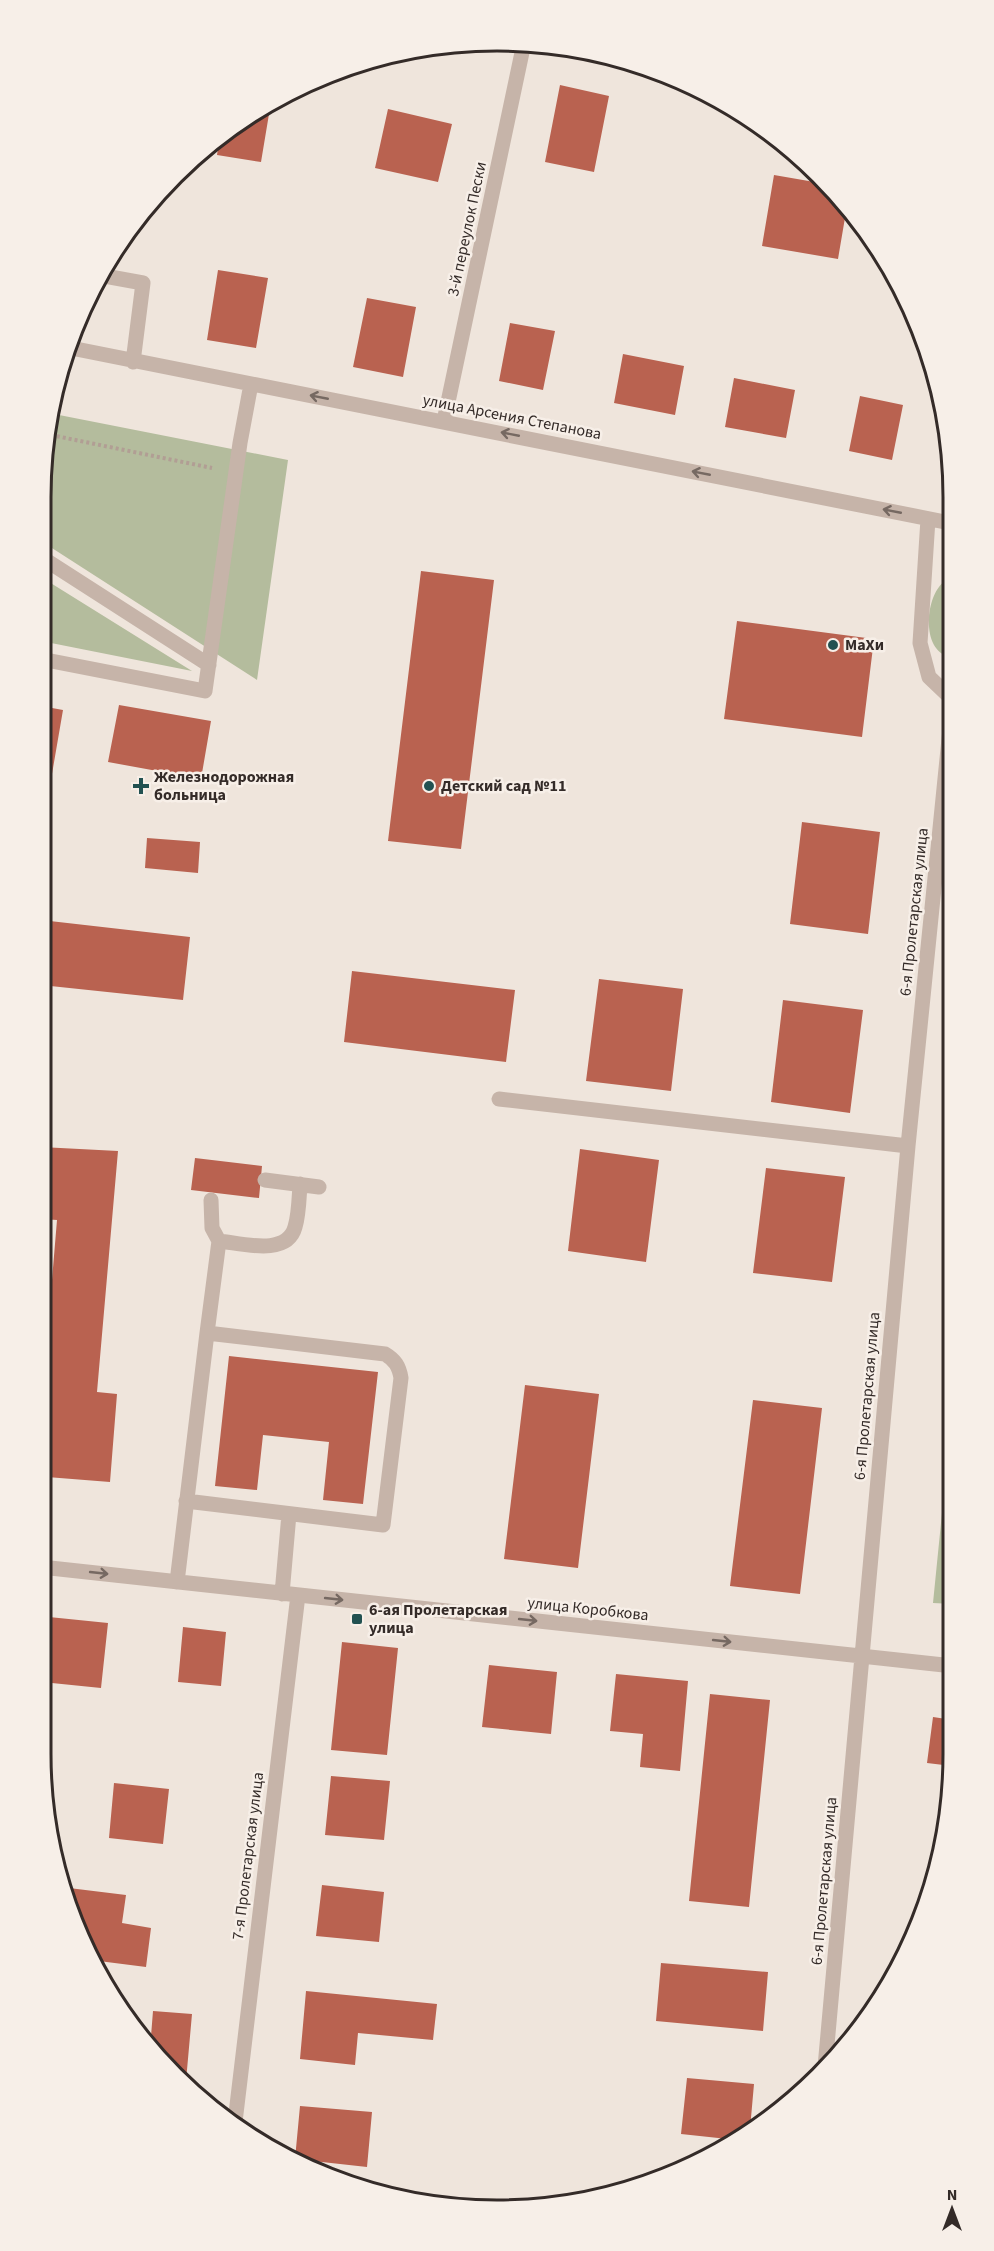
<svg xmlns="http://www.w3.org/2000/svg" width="994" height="2251" font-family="'Source Sans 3',sans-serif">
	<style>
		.green { fill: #b4bc9d }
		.building { fill: #b96250 }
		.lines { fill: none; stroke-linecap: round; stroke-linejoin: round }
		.path { stroke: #b19e94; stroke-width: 4; stroke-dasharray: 3 3; stroke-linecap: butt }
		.minor { stroke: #c6b4a9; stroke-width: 15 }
		.oneway { stroke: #766962 }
		.poi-dot { fill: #225151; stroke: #f7efe8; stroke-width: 2 }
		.labels { text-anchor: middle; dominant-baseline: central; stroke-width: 5; stroke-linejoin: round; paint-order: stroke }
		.street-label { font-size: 16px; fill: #342b28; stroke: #f7efe8 }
		.poi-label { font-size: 16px; font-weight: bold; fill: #342b28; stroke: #f7efe8; text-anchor: start }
		.rim { fill: none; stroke: #342b28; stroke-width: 3 }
	</style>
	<rect width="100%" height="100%" fill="#efe5dc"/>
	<path class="green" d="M54,414L288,460L257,680L41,541V497Z
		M41,577L192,671L41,641Z
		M950,579V657C917,650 927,584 950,579Z
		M952,1413L953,1604L933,1603Z"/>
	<path class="building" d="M560,85L609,96L594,172L545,162Z
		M265,107L270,108L261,162L217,155L220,134Z
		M388,109L452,124L438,182L375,168Z
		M774,175L826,184L840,196L847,206L838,259L762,246Z
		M218,270L268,278L256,348L207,340Z
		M367,298L416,307L403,377L353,367Z
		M510,323L555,331L543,390L499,381Z
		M623,354L684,366L675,415L614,403Z
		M734,378L795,390L786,438L725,427Z
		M860,396L903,405L892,460L849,451Z
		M421,571L494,580L461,849L388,841Z
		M737,621L874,639L862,737L724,719Z
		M119,705L211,721L201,779L108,762Z
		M41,706L63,710L47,803L41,802Z
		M802,822L880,832L868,934L790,924Z
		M147,838L200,842L198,873L145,868Z
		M41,920L190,937L183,1000L41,985Z
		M352,971L515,990L506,1062L344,1042Z
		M599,979L683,989L671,1091L586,1081Z
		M783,1000L863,1010L850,1113L771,1102Z
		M41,1147L118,1151L97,1392L117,1394L110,1482L47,1477L51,1424L41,1423V1351L46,1352L57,1220L41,1219Z
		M580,1149L659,1160L646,1262L568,1251Z
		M195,1158L262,1166L259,1198L191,1190Z
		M766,1168L845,1177L832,1282L753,1273Z
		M229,1356L378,1372L363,1504L323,1500L329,1442L263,1435L257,1490L215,1486Z
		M525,1385L599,1394L578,1568L504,1559Z
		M753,1400L822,1408L800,1594L730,1586Z
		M49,1617L108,1623L101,1688L42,1682Z
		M183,1627L226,1632L221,1686L178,1682Z
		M342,1642L398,1648L387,1755L331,1750Z
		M489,1665L557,1672L551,1734L482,1727Z
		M616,1674L688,1681L680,1771L640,1767L643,1734L610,1731Z
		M710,1694L770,1700L749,1907L689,1901Z
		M933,1717L953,1720L952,1766L927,1763Z
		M331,1776L390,1781L384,1840L325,1835Z
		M114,1783L169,1789L163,1844L109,1838Z
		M322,1885L384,1892L379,1942L316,1936Z
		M69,1888L126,1895L122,1923L151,1928L146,1967L91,1960L67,1905Z
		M661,1963L768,1972L763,2031L656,2021Z
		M306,1991L437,2004L433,2040L358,2033L355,2065L300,2059Z
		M153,2011L192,2014L186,2081L150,2049Z
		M687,2078L754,2084L750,2129L737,2140L681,2134Z
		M300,2106L372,2112L367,2167L295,2159Z"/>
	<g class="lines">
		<path class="path" d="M51,435L212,468"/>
		<path class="minor" d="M99,275L143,283L133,362
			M66,347L950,523
			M444,421L524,43
			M928,519L920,643L929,677L950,697
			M41,557L209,665
			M41,659L205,691L240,443L251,384
			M499,1099L908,1146
			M265,1180L319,1187
			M219,1241C241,1243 287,1257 295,1227C299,1214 299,1198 300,1184
			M207,1333L219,1241L212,1228L211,1200
			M41,1567L953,1666
			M177,1582L207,1333L385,1354C395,1360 399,1366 401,1378L383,1525L186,1501
			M282,1594L289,1514
			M825,2067L908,1146L950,729
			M235,2122L298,1595"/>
	</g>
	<defs><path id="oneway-shaft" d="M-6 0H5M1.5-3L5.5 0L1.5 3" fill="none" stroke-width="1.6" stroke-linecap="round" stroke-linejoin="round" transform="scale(1.5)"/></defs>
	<g class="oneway">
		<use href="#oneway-shaft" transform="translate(319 397) rotate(-169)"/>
		<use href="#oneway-shaft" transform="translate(510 434) rotate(-169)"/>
		<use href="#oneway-shaft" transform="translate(701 473) rotate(-169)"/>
		<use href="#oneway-shaft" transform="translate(892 511) rotate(-169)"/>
		<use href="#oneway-shaft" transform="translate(99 1573) rotate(6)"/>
		<use href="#oneway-shaft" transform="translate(334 1599) rotate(6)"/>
		<use href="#oneway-shaft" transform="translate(528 1620) rotate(6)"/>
		<use href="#oneway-shaft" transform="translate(722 1641) rotate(6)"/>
	</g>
	<g class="poi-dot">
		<circle cx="833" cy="645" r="6"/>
		<path d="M138 777h6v6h6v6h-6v6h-6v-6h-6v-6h6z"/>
		<circle cx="429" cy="786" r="6"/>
		<rect x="351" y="1613" width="12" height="12" rx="3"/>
	</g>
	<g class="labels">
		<g class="street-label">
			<text transform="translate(467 229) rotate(-78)">3-й переулок Пески</text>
			<text transform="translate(512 417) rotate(11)">улица Арсения Степанова</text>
			<text transform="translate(914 912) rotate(-84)">6-я Пролетарская улица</text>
			<text transform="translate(867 1396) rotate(-85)">6-я Пролетарская улица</text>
			<text transform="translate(588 1609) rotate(6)">улица Коробкова</text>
			<text transform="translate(248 1856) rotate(-83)">7-я Пролетарская улица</text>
			<text transform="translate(824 1881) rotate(-85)">6-я Пролетарская улица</text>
		</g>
		<g class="poi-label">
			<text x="845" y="645">МаХи</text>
			<text x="154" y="777">Железнодорожная<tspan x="154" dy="18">больница</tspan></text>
			<text x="441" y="786">Детский сад №11</text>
			<text x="369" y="1610">6-ая Пролетарская<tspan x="369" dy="18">улица</tspan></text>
		</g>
	</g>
	<path d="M0 0H994V2251H0ZM497 51H497A446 446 0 0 1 943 497V1754A446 446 0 0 1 497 2200H497A446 446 0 0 1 51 1754V497A446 446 0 0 1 497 51Z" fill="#f7efe8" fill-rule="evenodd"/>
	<path class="rim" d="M497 51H497A446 446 0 0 1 943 497V1754A446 446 0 0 1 497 2200H497A446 446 0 0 1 51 1754V497A446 446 0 0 1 497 51Z"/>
	<g transform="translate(952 2209)" stroke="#f7efe8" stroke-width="4.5" paint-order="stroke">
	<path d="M0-4.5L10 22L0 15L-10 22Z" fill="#342b28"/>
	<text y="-9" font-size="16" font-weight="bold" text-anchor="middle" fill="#342b28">N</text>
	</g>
</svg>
